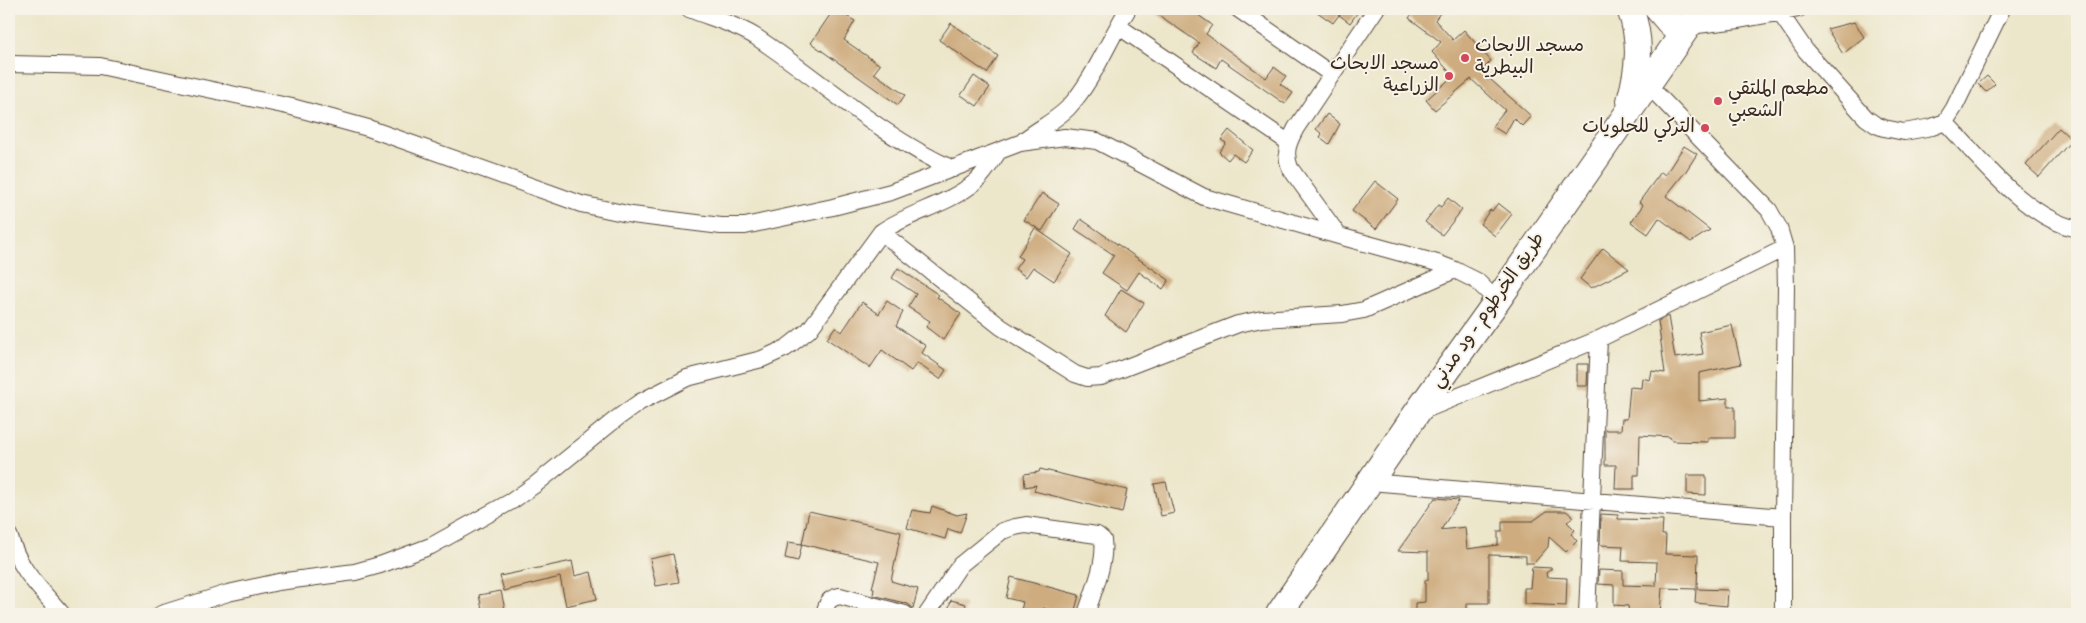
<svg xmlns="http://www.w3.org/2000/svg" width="2086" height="623" font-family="'Gochi Hand','Playpen Sans Arabic',sans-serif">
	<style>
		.building { fill: #ceac7f }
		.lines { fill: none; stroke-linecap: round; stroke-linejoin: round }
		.minor-casing { stroke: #564638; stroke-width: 18 }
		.trunk-casing { stroke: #564638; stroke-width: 28 }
		.minor { stroke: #fff; stroke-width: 16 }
		.trunk { stroke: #fff; stroke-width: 26 }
		.poi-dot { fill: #d1495b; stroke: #f7f3e8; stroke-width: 2 }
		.labels { text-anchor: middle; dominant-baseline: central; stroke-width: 4; stroke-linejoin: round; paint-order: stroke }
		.poi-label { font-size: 19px; fill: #3b2a1e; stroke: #f7f3e8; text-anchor: start }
		.street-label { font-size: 19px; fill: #3b2a1e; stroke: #f7f3e8 }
	</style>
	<rect width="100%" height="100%" fill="#f7f3e8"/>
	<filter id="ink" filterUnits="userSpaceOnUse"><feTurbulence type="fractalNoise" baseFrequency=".02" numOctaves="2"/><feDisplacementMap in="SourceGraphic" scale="10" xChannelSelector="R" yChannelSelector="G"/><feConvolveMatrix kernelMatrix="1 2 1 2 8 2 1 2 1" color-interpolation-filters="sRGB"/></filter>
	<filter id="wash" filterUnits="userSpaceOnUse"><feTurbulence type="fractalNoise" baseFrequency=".0096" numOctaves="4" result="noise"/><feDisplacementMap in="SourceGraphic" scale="20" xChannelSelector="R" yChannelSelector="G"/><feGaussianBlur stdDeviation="1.12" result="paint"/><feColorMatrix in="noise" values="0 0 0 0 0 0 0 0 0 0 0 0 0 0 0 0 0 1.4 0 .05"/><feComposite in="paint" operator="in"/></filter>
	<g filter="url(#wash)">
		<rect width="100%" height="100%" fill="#ece6ca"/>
		<g id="blocks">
			<path class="building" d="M834,9L855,21L844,40L880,65L874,73L905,95L898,105L811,43Z
				M1150,9H1190L1212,25L1206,34L1266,78L1274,67L1286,76L1280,84L1293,93L1285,104L1221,59L1216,68L1193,53L1199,43Z
				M1313,9H1360L1350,23L1339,15L1333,23Z
				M1416,9H1443L1435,20L1453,40L1464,30L1491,61L1481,71L1531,116L1522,126L1514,118L1505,134L1492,126L1505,110L1471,79L1435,110L1426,100L1453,76L1432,52L1441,42L1409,18Z
				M1854,22L1864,37L1843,54L1827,29Z
				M951,23L998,56L987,73L939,40Z
				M974,76L990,87L977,106L961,95Z
				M1987,76L1995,84L1986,92L1978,84Z
				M1327,114L1340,124L1329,144L1320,137L1322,134L1316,129Z
				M2059,128L2072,140L2039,177L2026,165Z
				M1229,130L1253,150L1244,162L1233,154L1228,160L1219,152L1226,143L1221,140Z
				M1684,146L1697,154L1686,171L1666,196L1710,230L1691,242L1659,218L1648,234L1631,222L1643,205L1639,202L1661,172L1665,175Z
				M1375,181L1398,199L1376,229L1352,211Z
				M1042,193L1059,204L1042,231L1024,220Z
				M1448,198L1462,210L1442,235L1425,222L1438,205L1441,207Z
				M1498,203L1512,214L1495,236L1480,224L1490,210L1492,211Z
				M1081,219L1169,280L1163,289L1139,272L1127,290L1102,273L1114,255L1075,229Z
				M1035,228L1072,254L1054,281L1033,267L1026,277L1015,269L1022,259L1018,256Z
				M1603,248L1629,269L1591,288L1580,279Z
				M898,268L939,295L937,297L961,314L943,340L926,327L930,321L908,307L916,294L892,278Z
				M1121,289L1144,303L1126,332L1105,316Z
				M887,301L903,312L896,326L926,346L922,353L946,370L940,379L917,363L911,371L882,350L870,368L827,339L835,327L842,332L862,302L879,314Z
				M1668,316L1675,358L1703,354L1699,332L1732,325L1741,364L1699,373V401L1728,398V407H1735V438H1708V442L1672,441L1670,437L1640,435L1639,475H1634V489H1615L1616,465H1605V430H1621L1622,419H1627L1630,387L1641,388L1642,378L1650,380L1652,371L1665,373L1658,321Z
				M1577,364H1588L1587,386H1577Z
				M1040,469L1127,490L1122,513L1034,491L1036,485L1025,487L1024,474L1039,472Z
				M1687,475H1706V495L1687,494Z
				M1166,482L1174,513L1161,516L1154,484Z
				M1435,498L1459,500L1441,530L1465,527L1467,549L1498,545V531H1502V521H1533L1547,511H1566L1574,517L1567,522L1575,530L1571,534L1577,541L1566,552L1549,537L1548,547L1534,563H1526V556L1489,555V603H1467V612L1415,614V603L1425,602V580H1428V552L1398,551Z
				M932,506L957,515L967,513L960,533L948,529L945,539L907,528L912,510L930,513Z
				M809,511L901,532L891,581L918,589L913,608L908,604L873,595L874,589L872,588L879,562L802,544Z
				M1601,514L1618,515V519L1663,520L1662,535H1666L1665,554L1698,555L1697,589L1728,590L1727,606L1695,603L1696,589L1662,588L1660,614H1629L1628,606L1614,605V585L1598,584L1599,570L1623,571V585L1656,586L1657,562L1622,561L1623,546L1600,545Z
				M788,542L802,544L798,561L785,558Z
				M673,554L679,582L656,586L650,559Z
				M572,561L575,576L591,572L597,599L566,606L560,577L504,591L500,576Z
				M1532,567L1552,568L1546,573L1547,577L1567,578L1566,606L1524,604V588H1530Z
				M1011,577L1079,595L1074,614H1066L1044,608L1042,614H1020L1023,602L1006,598Z
				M501,591L506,614H483L479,595Z
				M951,600L966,604L963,614H947Z"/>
		</g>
	</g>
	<g filter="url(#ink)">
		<use href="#blocks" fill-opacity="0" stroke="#564638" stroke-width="1"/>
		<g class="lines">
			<defs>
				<path id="minor" d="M689,9C711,18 736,24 756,37C822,81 880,136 953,169
					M1238,9L1331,74
					M1376,9L1296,128C1288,143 1284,152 1290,168L1339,236L1437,263L1455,270L1477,281L1497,301
					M1780,13L1806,51L1866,118L1876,125L1884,128L1904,132L1932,127L1945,122L1954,108L2002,9
					M1118,26L1288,142
					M1689,26L1739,20L1799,9
					M9,64L100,66L292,107L368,128L581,204L632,215L721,226H745L833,207L891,192L1020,143L1065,137L1097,141L1204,197L1339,236
					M1647,84L1769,210L1779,228L1785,248L1786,287L1783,517V614
					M1945,122C1981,159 2024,217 2077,229
					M1024,140C1038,129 1055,121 1068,108C1094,80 1108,41 1128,9
					M881,232L1001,327L1075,374L1087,378L1101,377L1238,324L1262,319L1342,314L1364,310L1455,270
					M1420,412L1599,339L1785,248
					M1370,482L1783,517
					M9,535C20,571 38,586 62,614
					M161,614L228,593L278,582L355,572L380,565L431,546L512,501L536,484L616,419L640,402L687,378L762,359L786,348L809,330L881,232C910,212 947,205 974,183C984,175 991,163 998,152
					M824,614C827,603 828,598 840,596L905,614
					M927,614L960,565L1002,531L1015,527L1026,525L1097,535L1103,540C1106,564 1093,592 1086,614
					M1587,614L1599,339"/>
				<path id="trunk" d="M1630,9C1642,40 1639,69 1630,101
					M1658,9L1681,36
					M1279,614L1416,414L1497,301L1700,9"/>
			</defs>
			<use href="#minor" class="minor-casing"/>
			<use href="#trunk" class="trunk-casing"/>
			<use href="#minor" class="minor"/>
			<use href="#trunk" class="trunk"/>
		</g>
	</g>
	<g class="poi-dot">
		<circle cx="1465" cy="58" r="5"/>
		<circle cx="1449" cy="76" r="5"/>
		<circle cx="1718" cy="101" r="5"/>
		<circle cx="1705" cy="128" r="5"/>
	</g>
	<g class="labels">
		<g class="poi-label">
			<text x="1475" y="47">مسجد الابحاث<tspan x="1475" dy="22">البيطرية</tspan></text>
			<text x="1439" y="65" text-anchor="end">مسجد الابحاث<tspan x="1439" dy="22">الزراعية</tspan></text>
			<text x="1728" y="90">مطعم الملتقي<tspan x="1728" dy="22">الشعبي</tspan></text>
			<text x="1695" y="128" text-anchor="end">التركي للحلويات</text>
		</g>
		<g class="street-label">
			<text transform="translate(1489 311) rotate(-55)">طريق الخرطوم - ود مدني</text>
		</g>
	</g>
	<rect width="2086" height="623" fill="none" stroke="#f7f3e8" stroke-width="30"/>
</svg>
